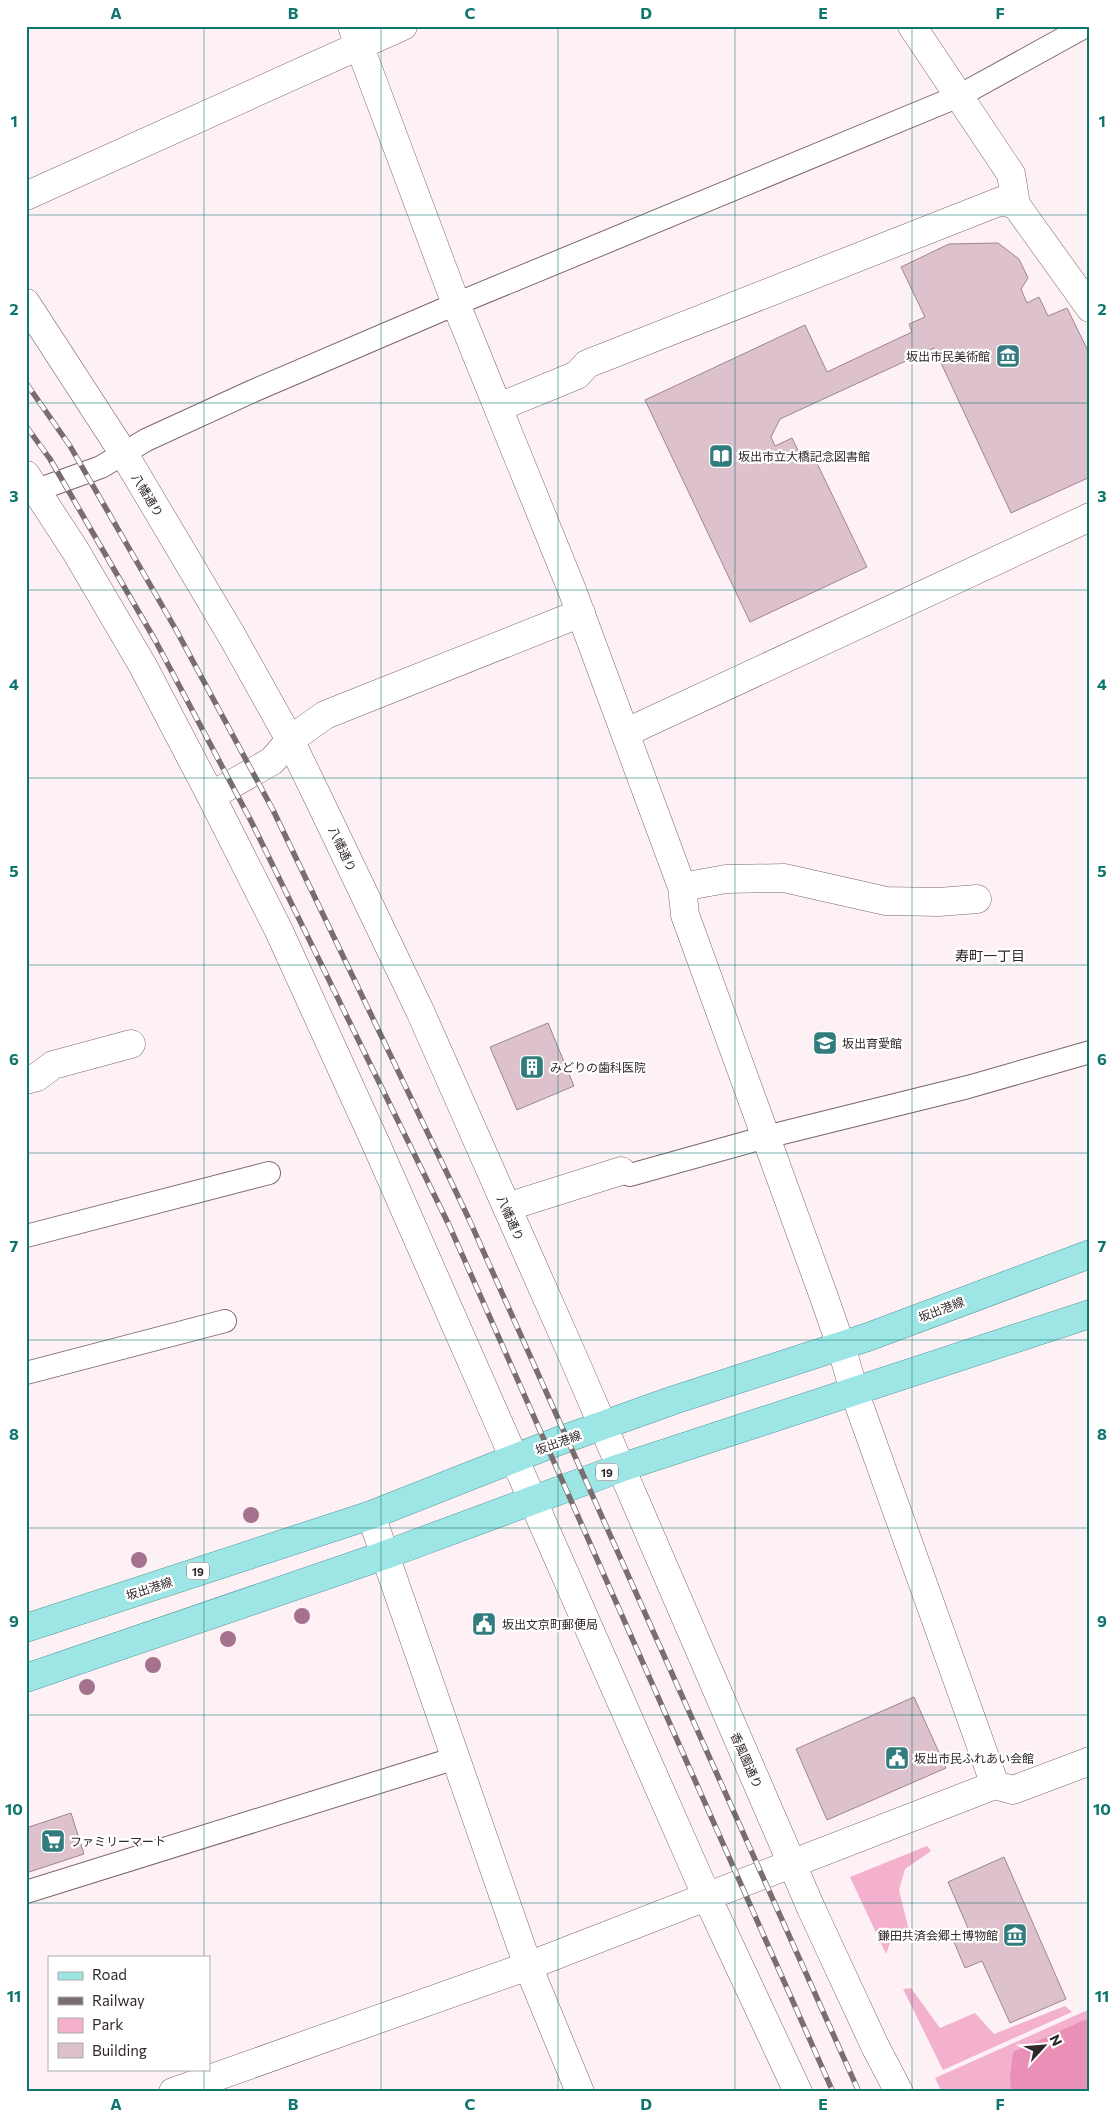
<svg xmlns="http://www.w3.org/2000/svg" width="1116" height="2118" font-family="Commissioner,'Noto Sans JP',sans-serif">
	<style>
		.green { fill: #f4b1cd }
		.forest { fill: #ea8fb6 }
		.building { fill: #ddc1cc; stroke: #9f858f }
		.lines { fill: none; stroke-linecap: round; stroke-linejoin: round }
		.service-casing { stroke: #7d656f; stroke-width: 24 }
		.minor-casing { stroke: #7d656f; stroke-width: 29 }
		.tertiary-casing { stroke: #7d656f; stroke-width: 29 }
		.primary-casing { stroke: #4f979a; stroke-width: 29 }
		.service { stroke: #fff; stroke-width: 22 }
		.minor { stroke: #fff; stroke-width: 28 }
		.tertiary { stroke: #fff; stroke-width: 28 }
		.primary { stroke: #9ee5e6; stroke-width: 28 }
		.rail-casing { stroke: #796d71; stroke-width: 5.5 }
		.rail { stroke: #fff; stroke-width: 4; stroke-dasharray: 11; stroke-linecap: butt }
		.tree { fill: #a4728d }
		.grid { fill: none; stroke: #0f766e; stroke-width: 1; stroke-opacity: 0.55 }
		.labels { text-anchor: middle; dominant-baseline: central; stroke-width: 4.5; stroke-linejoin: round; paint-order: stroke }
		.shield { fill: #fff; stroke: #70686b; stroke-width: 1 }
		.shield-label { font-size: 11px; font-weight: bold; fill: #32272b }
		.poi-label { font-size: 12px; fill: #32272b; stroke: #fff; text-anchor: start }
		.street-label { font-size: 12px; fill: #32272b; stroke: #fff }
		.neighbourhood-label { font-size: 14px; fill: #32272b; stroke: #fff }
		.neatline { fill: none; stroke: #0f766e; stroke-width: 2 }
		.grid-label { font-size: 16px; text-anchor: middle; font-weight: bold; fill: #0f766e }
	</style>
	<rect width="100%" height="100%" fill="#fdf1f5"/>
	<path class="green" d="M927,1846L931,1851L905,1869L899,1890L909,1931L890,1943L886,1954L850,1877Z
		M911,1988L940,2028L975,2013L994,2034L1065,2006L1072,2012L943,2070L903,1989Z
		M1090,2009V2092H942L935,2078Z"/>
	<path class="forest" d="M1090,2019V2092H1011L1010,2077L1013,2052L1082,2021Z"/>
	<path class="building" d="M998,243L1019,259L1028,278L1021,289L1027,303L1039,297L1048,316L1067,308L1090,355V477L1011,513L934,348L780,419L771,437L775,446L792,438L803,461L813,455L867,567L750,622L645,400L805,325L827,372L912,332L909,324L925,317L901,267L949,244Z
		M548,1023L574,1086L517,1110L490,1047Z
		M914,1697L946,1768L827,1820L796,1749Z
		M71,1813L84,1854L26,1873V1828Z
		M1004,1857L1066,1999L1010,2023L982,1961L965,1968L954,1942L971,1935L948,1882Z"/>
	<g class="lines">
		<defs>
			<path id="service" d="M37,490L101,467L146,440L253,391L456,304L959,96L1086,26
				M621,1171L630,1175L766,1137L968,1087L1090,1052
				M26,1236L269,1173
				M26,1373L225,1321
				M26,1892L456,1758"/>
			<path id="minor" d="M352,26L456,304L572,590L682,887L685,915L824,1297L841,1346L854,1391L995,1785
				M912,26L1011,174L1016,205L1090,308
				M499,407L577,375L587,364L1001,201L1016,205
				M26,475L75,550L143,666L211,796L279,931L376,1144L707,1897L798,2092
				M625,733L1090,517
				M211,796L272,761L290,740
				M682,887L726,879L784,878L886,901L939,902L977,899
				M26,1080L37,1077L53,1065L131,1044
				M507,1207L621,1171
				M371,1515L528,1966L580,2092
				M173,2092L528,1966L995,1785L1013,1790L1090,1761"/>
			<path id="tertiary" d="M26,196L403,26
				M26,303L124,454L232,636L290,740L322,806L420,1011L574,1359L811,1908L875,2046L899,2092
				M290,740L325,715L581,613"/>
			<path id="primary" d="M26,1628L371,1515L556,1442L674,1400L868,1337L1090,1254
				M26,1678L385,1555L620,1468L1090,1314"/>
		</defs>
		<use href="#service" class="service-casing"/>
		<use href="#minor" class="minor-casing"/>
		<use href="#tertiary" class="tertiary-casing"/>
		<use href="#primary" class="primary-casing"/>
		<use href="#service" class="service"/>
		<use href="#minor" class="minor"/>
		<use href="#tertiary" class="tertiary"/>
		<use href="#primary" class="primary"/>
		<defs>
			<path id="rail" d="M26,383L70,446L175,628L273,810L468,1217L859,2092
				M26,426L50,459L155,640L251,821L449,1225L833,2092"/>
		</defs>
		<use href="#rail" class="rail-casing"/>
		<use href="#rail" class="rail"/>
	</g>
	<g class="tree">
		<circle cx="251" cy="1515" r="8"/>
		<circle cx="139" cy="1560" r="8"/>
		<circle cx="302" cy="1616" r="8"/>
		<circle cx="228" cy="1639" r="8"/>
		<circle cx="153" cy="1665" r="8"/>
		<circle cx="87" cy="1687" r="8"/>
	</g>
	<path class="grid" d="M204,26V1957M381,26V2092M558,26V2092M735,26V2092M912,26V2092M26,215H1090M26,403H1090M26,590H1090M26,778H1090M26,965H1090M26,1153H1090M26,1340H1090M26,1528H1090M26,1715H1090M26,1903H1090M204,2069V2092"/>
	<defs>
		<symbol id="museum-square" viewBox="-11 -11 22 22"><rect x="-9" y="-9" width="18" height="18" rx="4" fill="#337c7d" stroke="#fff"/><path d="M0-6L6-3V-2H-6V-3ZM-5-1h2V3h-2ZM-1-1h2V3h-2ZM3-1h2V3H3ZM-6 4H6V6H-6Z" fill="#fff"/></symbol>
		<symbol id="library-square" viewBox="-11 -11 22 22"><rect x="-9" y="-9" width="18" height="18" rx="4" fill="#337c7d" stroke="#fff"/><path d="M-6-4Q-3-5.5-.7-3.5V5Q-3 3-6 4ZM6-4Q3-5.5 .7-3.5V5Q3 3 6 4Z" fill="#fff"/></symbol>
		<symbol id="school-square" viewBox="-11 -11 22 22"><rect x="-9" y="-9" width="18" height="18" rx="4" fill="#337c7d" stroke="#fff"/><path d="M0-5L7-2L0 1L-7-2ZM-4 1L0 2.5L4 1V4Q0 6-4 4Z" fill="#fff"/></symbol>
		<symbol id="building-square" viewBox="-11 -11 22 22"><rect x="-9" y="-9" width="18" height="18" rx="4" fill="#337c7d" stroke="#fff"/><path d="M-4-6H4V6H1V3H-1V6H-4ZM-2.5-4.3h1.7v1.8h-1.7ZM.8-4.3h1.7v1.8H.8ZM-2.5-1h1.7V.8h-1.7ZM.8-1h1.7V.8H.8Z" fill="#fff"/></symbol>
		<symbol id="civic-square" viewBox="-11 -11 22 22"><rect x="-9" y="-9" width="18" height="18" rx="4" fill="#337c7d" stroke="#fff"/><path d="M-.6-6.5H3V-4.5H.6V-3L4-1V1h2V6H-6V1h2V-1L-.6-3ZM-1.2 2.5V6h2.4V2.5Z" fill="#fff"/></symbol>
		<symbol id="supermarket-square" viewBox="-11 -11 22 22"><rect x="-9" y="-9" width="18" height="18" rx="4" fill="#337c7d" stroke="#fff"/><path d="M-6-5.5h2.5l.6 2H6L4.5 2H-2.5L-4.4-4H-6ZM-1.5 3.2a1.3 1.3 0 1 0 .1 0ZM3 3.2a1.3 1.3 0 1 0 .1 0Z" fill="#fff"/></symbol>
	</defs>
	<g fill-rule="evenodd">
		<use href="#museum-square" x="994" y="342" width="28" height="28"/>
		<use href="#library-square" x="707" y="442" width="28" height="28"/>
		<use href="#school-square" x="811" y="1029" width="28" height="28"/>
		<use href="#building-square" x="518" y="1053" width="28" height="28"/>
		<use href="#civic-square" x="470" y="1610" width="28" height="28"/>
		<use href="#civic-square" x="883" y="1744" width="28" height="28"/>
		<use href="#supermarket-square" x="39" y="1827" width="28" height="28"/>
		<use href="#museum-square" x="1001" y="1921" width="28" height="28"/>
	</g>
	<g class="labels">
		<g class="shield">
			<rect x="596" y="1463.5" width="22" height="17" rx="4"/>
			<rect x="187" y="1562.5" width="22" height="17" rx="4"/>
		</g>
		<g class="shield-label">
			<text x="607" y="1472">19</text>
			<text x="198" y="1571">19</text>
		</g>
		<g class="poi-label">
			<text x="990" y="356" text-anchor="end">坂出市民美術館</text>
			<text x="738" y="456">坂出市立大橋記念図書館</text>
			<text x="842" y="1043">坂出育愛館</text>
			<text x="550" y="1067">みどりの歯科医院</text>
			<text x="502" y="1624">坂出文京町郵便局</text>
			<text x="914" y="1758">坂出市民ふれあい会館</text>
			<text x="70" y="1841">ファミリーマート</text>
			<text x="998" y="1935" text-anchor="end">鎌田共済会郷土博物館</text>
		</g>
		<g class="street-label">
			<text transform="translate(148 495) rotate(59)">八幡通り</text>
			<text transform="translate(343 849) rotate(65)">八幡通り</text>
			<text transform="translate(511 1218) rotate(66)">八幡通り</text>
			<text transform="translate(941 1309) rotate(-21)">坂出港線</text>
			<text transform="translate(558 1442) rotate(-20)">坂出港線</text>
			<text transform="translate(149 1588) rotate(-18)">坂出港線</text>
			<text transform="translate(747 1760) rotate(66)">香風園通り</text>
		</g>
		<g class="neighbourhood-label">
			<text x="990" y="955">寿町一丁目</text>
		</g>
	</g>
	<rect width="1116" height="2118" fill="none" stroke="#ffffff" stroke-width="55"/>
	<rect x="48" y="1956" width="162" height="115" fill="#ffffff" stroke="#ada9aa"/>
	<rect x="58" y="1972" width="25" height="8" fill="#9ee5e6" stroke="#ada9aa"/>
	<text x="92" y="1980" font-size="15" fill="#32272b">Road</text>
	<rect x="58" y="1997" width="25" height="8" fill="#796d71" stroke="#ada9aa"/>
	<text x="92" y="2006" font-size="15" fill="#32272b">Railway</text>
	<rect x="58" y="2018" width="25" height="15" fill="#f4b1cd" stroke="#ada9aa"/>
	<text x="92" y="2030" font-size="15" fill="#32272b">Park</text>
	<rect x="58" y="2043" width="25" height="15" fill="#ddc1cc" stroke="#ada9aa"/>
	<text x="92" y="2056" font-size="15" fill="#32272b">Building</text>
	<g transform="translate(1044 2046) rotate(64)" stroke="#ffffff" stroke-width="4" paint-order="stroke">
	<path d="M0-4L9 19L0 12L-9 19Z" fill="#32272b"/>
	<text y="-8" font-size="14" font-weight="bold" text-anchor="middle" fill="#32272b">N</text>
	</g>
	<rect x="28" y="28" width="1060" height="2062" class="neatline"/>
	<g class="grid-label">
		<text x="116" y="19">A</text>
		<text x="293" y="19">B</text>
		<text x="470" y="19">C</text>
		<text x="646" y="19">D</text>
		<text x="823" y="19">E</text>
		<text x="1000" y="19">F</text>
		<text x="14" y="127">1</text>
		<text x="1102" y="127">1</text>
		<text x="14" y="315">2</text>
		<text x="1102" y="315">2</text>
		<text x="14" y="502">3</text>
		<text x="1102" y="502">3</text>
		<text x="14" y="690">4</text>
		<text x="1102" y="690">4</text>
		<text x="14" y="877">5</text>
		<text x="1102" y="877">5</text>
		<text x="14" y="1065">6</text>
		<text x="1102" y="1065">6</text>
		<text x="14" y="1252">7</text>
		<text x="1102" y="1252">7</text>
		<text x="14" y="1440">8</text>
		<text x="1102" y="1440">8</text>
		<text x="14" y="1627">9</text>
		<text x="1102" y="1627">9</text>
		<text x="14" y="1815">10</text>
		<text x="1102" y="1815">10</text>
		<text x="14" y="2002">11</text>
		<text x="1102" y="2002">11</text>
		<text x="116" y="2110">A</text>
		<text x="293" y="2110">B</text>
		<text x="470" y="2110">C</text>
		<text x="646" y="2110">D</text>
		<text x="823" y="2110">E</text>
		<text x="1000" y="2110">F</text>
	</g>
</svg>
